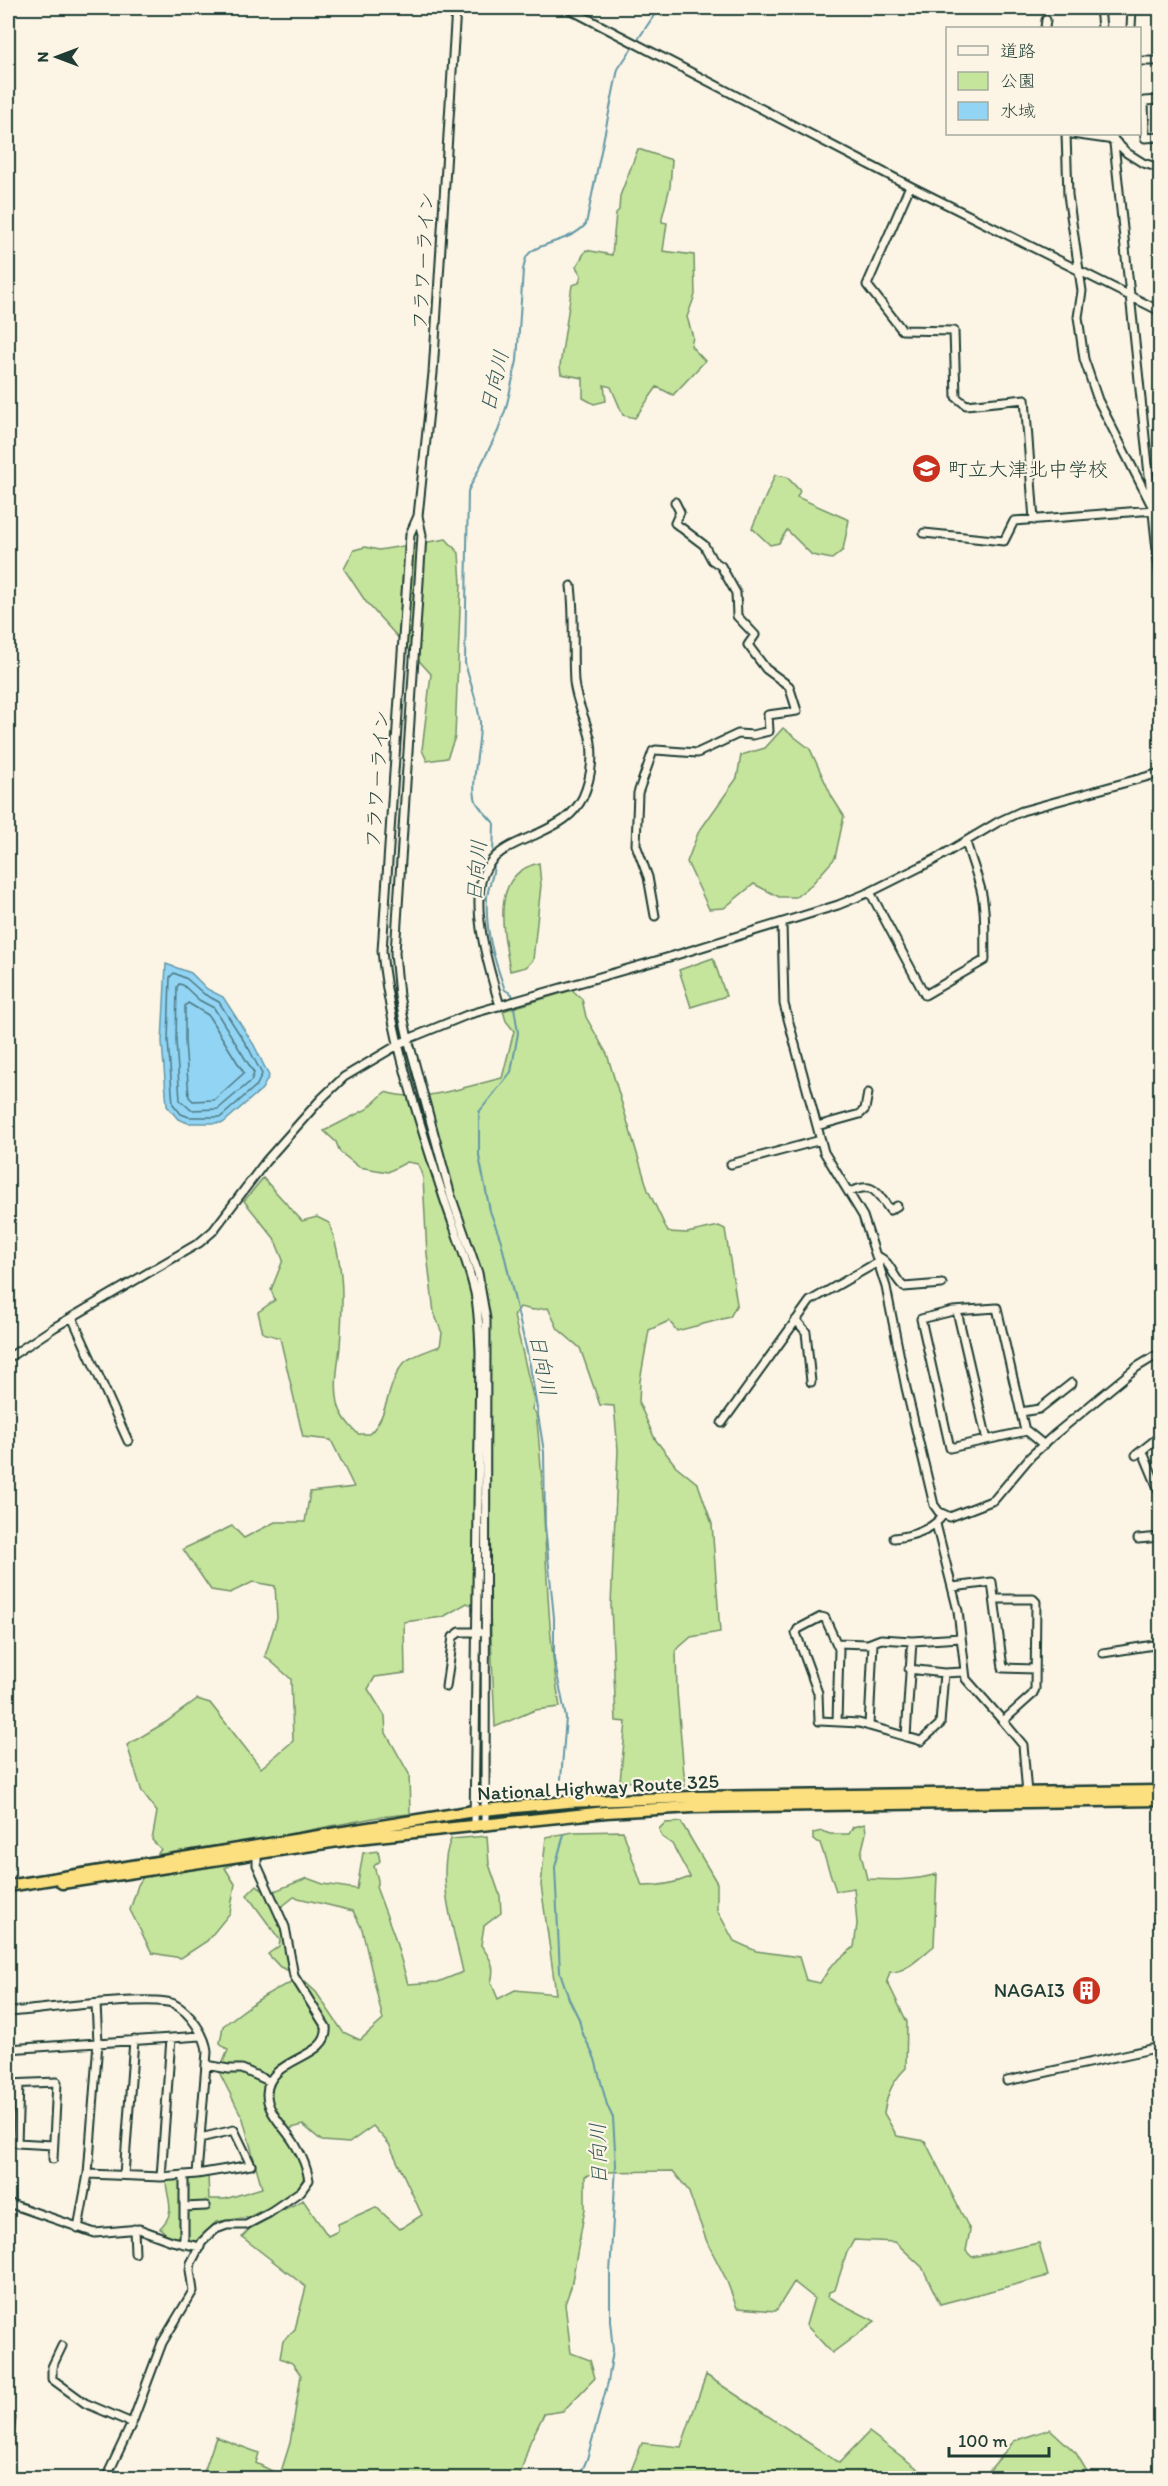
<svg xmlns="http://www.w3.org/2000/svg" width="1168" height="2486" font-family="Itim,'Klee One',sans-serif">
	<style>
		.green { fill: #c5e49c; stroke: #729068; stroke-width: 1.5 }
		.water { fill: #92d4f4; stroke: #6498a7; stroke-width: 1.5 }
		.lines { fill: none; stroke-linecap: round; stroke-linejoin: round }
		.shore { stroke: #4d7981; stroke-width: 1.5 }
		.stream { stroke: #6498a7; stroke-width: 2 }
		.minor-casing { stroke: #1f3d34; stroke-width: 11 }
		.highway-casing { stroke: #1f3d34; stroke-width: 15 }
		.minor { stroke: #fcf5e5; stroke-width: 7 }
		.highway { stroke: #fce080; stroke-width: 10 }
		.labels { text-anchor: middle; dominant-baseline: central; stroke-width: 4.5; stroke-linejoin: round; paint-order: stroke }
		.street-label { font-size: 20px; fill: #1f3d34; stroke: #fcf5e5 }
		.poi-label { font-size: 20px; fill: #1f3d34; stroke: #fcf5e5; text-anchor: start }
		.water-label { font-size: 21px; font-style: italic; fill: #365b5a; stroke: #fcf5e5 }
	</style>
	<rect width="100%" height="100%" fill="#fcf5e5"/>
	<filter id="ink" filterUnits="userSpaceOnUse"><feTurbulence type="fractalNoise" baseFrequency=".0167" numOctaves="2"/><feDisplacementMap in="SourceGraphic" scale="12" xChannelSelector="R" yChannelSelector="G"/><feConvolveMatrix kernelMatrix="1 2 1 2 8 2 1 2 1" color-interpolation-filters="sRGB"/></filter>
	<g filter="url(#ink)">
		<path class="green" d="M638,149L672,160L670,187L662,218V222L667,223L663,251L694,255L695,295L687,317L693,337L691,346L705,361L673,395L657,387L635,418L623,415L611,387L604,385L606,401L594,404L583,398V378L561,374L560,366L572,285L579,283L581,275L576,267L586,250L612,255L616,213L619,210L620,196Z
			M775,475L787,477L800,491L797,497L849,520L843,550L832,559L812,555L787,530L779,543L770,545L752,528Z
			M446,539L459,553L461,584L455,737L447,758L427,761L422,750L431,674L366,602L344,569L354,550L365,547L379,550Z
			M783,728L810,749L832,797L844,816L835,858L812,884L796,897H779L754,884L724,908L709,909L687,862L698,833L737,778L741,755L765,748Z
			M539,863L541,885L533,960L526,967L510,971C504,934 488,874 539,863Z
			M713,958L726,996L691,1007L679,970Z
			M572,990L582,999L586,1017L607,1054L648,1190L668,1232L687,1233L719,1226L725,1229L737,1304L730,1317L677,1331L669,1321L649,1330L640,1381L639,1403L655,1439L676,1466L698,1484L712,1524L720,1632L691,1637L676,1650L677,1691L685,1786L620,1781L626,1722L616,1721L611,1605L618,1450L614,1406L600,1405L580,1348L558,1329L548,1308L533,1310L520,1307L514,1316L534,1401L532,1409L536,1413C548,1511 543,1610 560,1707L535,1710L495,1727L490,1613L467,1603L443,1617L404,1622L405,1673L375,1677L368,1689L385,1716L386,1733L409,1774L410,1814L379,1817L289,1834L257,1854L225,1868L235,1884L230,1913L207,1941L181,1958L152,1953L130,1910L138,1885L161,1849L152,1840L157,1812L142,1792L127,1745L166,1722L197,1699L210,1703L261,1768L293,1741L291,1679L265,1656L277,1618L275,1586L253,1582L230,1593L211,1590L183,1549L232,1526L244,1538L275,1522H305L310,1492L354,1487L331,1440L303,1437L280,1338L263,1333L258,1312L275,1300L271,1290L283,1260L274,1238L244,1201L263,1178L302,1221L317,1217L329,1223C345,1264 343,1304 340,1347C338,1365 334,1385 338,1403C340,1415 349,1425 358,1434H369C390,1416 386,1381 405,1362C413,1355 430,1350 440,1346L442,1333L434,1313L427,1254L423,1178L418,1164L407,1162L388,1172L359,1167L340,1152L336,1142L324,1131L367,1109L385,1092C422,1104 466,1086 502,1078L514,1031L506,1021L503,1011Z
			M681,1822L717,1883V1910L734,1941L756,1951L799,1957L806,1980L820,1983L831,1966L854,1947L857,1924L854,1888L836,1891L820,1843L813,1840V1833L822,1831L830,1834H849L853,1827L865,1824L866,1833L861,1854L867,1879C891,1880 914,1881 937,1874L934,1946C921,1956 906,1973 890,1972L887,1981L907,2022L906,2068C892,2082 887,2094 884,2113L897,2136L925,2141L970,2230L966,2251L972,2257L1039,2243L1048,2276L940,2304L922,2267L895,2242L854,2240L847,2252L835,2290L829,2292L828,2297L875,2321L832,2353L806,2325L814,2298L794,2282L776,2311L737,2308L726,2279L707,2242L688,2190L673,2171L602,2172L585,2176V2209L571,2287L565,2304L571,2353L590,2360L595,2378L563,2411L544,2414L530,2442L520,2475L521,2478H202L216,2437L259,2453L256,2463L280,2475L290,2443L301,2375L292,2363L280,2358L283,2341L295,2329L306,2287L242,2237L253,2225L303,2200L328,2236L338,2231V2224L376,2207L400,2229L422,2215L389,2144L373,2126L349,2143L322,2141L303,2125L288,2129L305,2176L294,2195L249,2217L216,2222L196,2241L169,2237L160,2228C178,2211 166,2200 166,2179L208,2176L209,2199H225L262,2188L243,2119L219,2072L228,2050L220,2043L223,2026C244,2010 277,1982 304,1981L316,1992L343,2032L360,2040L383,2020L362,1929L353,1911L294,1897L280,1908L292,1972L280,1967L268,1954L279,1946L280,1940L247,1895L257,1885L267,1894L307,1878L323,1884L357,1889L363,1853L378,1851L380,1861L374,1866L378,1880L376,1887L394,1935L408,1984L438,1982L463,1972C455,1933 435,1876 451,1839L487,1836L489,1864L500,1896L501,1913L484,1926L481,1945C490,1958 496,1966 491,1982L498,1999L515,1990L556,1994L541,1885L546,1837L573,1832L623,1831L642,1886C660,1886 674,1884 690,1877L672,1844L662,1837L659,1829L665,1823Z
			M706,2375L839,2463L869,2432L930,2478H628L642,2443L681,2447Z
			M1050,2429L1076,2453L1091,2478H983L1014,2441Z"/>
		<path class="water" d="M166,964L191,973L207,989L223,997L254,1045L269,1076L262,1089L223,1123H188L178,1119L167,1106L162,1042Z"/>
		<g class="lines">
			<path class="shore" d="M174,973L187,979L204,994L219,1002L249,1049L262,1074L257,1085L221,1117H189L181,1114L173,1104L168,1041L170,977Z
				M179,984L183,985L199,1000L214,1008L254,1073L251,1081L218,1109L191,1110L180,1100L176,1041L177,987Z
				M188,1003L208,1015L244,1073L214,1100L193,1101L189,1097L185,1041V1006Z"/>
			<path class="stream" d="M493,856L494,823C489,817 479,808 476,801C470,783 481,743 480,722C478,702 470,683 465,663L468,491L498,431L506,408L517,361L523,270C524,266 525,259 527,256C536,242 570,243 586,224L618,69L659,8
				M494,861C495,874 488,885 487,898C485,931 494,959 505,990L512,994L518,1033L511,1072L479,1112V1156L490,1211L501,1241L530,1365L544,1452L545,1525L554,1618V1659L566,1718L561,1779
				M564,1834L555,1867L560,1972L569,1999L579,2019L582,2032L595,2059L607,2105L613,2118L616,2165L610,2274V2321L613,2350L608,2382L587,2459L579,2478"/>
			<defs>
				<path id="minor" d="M456,8L433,373L418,516L422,535L395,953L399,996L408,1039L451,1196L478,1273L486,1319L485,1824
					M567,8L910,186L1160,311
					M1100,8L1102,28
					M1045,28L1046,20
					M1131,28L1132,8
					M1140,61H1160
					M1160,100L1144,101L1145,138L1160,137
					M1072,134L1114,140L1127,153L1143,163L1160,168
					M1113,134L1160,579
					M910,186L867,285L902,330L954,331L956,397L966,405L1025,399L1034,520
					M418,516L410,534L382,951C390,1032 416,1112 441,1189C452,1224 467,1258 475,1293C479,1313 479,1333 480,1352L474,1826
					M924,533L1004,541L1014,521L1154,510L1098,400L1084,359L1078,317L1082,291L1068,195L1066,134
					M870,892L925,995L985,960C984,936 987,907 979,883C975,869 970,856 966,842
					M655,916L648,877L636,845L638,793L653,751L656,750L697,753L738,734L753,735L769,731L768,715L797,711L789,686L766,669L748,645L755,635L737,616L736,593L721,566L712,560L704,545L675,523L680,512L675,502
					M782,923L784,1004L824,1152L863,1216L886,1287L906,1388L934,1505L939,1512L950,1517L994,1500L1031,1456L1054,1435L1137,1367L1160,1353
					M500,1006C490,972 465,895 489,864C500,848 522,841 539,833C558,824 573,817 583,797C592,776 595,751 588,730C583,713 576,700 574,682C572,650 575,618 571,586
					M817,1126L860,1114L865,1109L868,1093
					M731,1164L821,1140
					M850,1192C874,1181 876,1192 890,1210L897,1206
					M877,1256C892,1262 892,1277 904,1287L942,1284
					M957,1311L987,1440
					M72,1317L128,1441
					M796,1320L806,1332L811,1382
					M8,1358L55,1327L199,1243L213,1231L266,1161L321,1099L344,1077L408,1039L467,1015L673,956L838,905L870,892L934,860L998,822L1022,811L1160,773
					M1021,1412L1039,1409L1072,1383
					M722,1423L810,1301L878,1262
					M1025,1431L997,1308L953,1311L921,1319L950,1448L1027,1431L1044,1445
					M1142,1450L1160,1493
					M1136,1455L1160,1436
					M936,1524L958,1611L966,1679L1003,1721L1032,1695L1035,1689L1036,1602L1033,1599H995
					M894,1538C912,1536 932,1530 943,1515
					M1138,1539L1160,1537
					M953,1587L992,1582L1003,1668L1035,1669
					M837,1643L868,1644L881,1639L912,1641L961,1638
					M1103,1653L1160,1644
					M909,1669L944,1673
					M446,1687L453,1637L460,1632H479
					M1003,1721L1023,1745L1027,1794
					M837,1722L839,1649L825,1618L821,1617L798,1629L796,1633L818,1693L819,1721H820L859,1723L921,1741L940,1724L944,1673L964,1672
					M869,1726L873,1643
					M906,1737L912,1641
					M8,2012C37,2010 155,1994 174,2004C190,2012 206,2036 207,2052L197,2174L161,2177L88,2174L98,2042L96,2004
					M8,2049L201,2036
					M206,2065L229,2069H242L269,2081
					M1007,2081L1160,2047
					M8,2084L57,2082L53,2159
					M19,2084L17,2143L53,2145
					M197,2174L251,2165L234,2130L200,2138
					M124,2175L134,2040
					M184,2175V2244
					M161,2177L171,2038
					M8,2203L95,2233L139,2229L172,2241L200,2247
					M184,2207L206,2206
					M78,2228L88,2174
					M134,2229L135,2253
					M62,2346L52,2367V2379L85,2403L132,2423
					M8,2417L11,2418L8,2445
					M106,2478L132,2423L162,2343L193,2291L190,2270L191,2263L202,2242L208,2236L216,2229L227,2225H246L269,2213L301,2191L309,2180C307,2169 302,2156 296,2146C287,2129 267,2114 267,2094C268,2056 330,2060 326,2027L294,1976L285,1927L257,1865V1854"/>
				<path id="highway" d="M62,1883L358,1838L606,1812L693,1807L1160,1800
					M8,1886L474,1811L567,1802L693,1797L1160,1791"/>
			</defs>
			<use href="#minor" class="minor-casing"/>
			<use href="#highway" class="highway-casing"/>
			<use href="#minor" class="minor"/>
			<use href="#highway" class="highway"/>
		</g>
	</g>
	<defs>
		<symbol id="school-disc" viewBox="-11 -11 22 22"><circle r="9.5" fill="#c8321e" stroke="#fcf5e5"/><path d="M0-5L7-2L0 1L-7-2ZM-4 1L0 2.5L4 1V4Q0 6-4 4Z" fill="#fff"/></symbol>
		<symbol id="building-disc" viewBox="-11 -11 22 22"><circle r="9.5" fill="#c8321e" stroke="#fcf5e5"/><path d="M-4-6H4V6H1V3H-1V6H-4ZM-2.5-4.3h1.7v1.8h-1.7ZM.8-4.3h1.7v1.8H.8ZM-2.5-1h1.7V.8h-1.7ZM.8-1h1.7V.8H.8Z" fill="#fff"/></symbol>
	</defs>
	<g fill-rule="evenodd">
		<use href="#school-disc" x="910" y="452" width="33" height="33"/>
		<use href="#building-disc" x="1070" y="1974" width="33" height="33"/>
	</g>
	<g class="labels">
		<g class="street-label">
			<text transform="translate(423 261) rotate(-87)">フラワーライン</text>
			<text transform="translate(377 779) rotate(-86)">フラワーライン</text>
			<text transform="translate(598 1787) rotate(-3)">National Highway Route 325</text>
		</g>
		<g class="poi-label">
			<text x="948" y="469">町立大津北中学校</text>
			<text x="1065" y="1990" text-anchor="end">NAGAI3</text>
		</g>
		<g class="water-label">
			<text transform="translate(494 381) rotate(-76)">日向川</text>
			<text transform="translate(476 871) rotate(-85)">日向川</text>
			<text transform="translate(543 1365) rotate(79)">日向川</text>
			<text transform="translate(598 2154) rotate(-92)">日向川</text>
		</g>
	</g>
	<rect width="1168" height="2486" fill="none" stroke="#fcf5e5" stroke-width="30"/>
	<rect x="15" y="15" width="1138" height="2456" fill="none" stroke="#1f3d34" stroke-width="2" filter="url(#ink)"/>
	<rect x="946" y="27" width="195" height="108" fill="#fcf5e5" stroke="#a4ab9e" stroke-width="1.5"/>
	<rect x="958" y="46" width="30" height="9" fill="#fcf5e5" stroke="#a4ab9e" stroke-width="1.5"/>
	<text x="1000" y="57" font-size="18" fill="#1f3d34">道路</text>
	<rect x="958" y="72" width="30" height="18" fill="#c5e49c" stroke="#a4ab9e" stroke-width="1.5"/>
	<text x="1000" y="87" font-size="18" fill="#1f3d34">公園</text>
	<rect x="958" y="102" width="30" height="18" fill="#92d4f4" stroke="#a4ab9e" stroke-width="1.5"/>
	<text x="1000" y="117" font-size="18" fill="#1f3d34">水域</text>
	<g transform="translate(57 57) rotate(270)" stroke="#fcf5e5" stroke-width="4.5" paint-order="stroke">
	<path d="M0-4.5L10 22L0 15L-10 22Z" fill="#1f3d34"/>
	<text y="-9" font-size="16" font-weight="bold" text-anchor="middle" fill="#1f3d34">N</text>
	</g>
	<path d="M949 2447v9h100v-9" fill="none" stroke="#1f3d34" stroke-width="3"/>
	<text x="958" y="2447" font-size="18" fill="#1f3d34" stroke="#fcf5e5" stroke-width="4.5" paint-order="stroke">100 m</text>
</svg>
